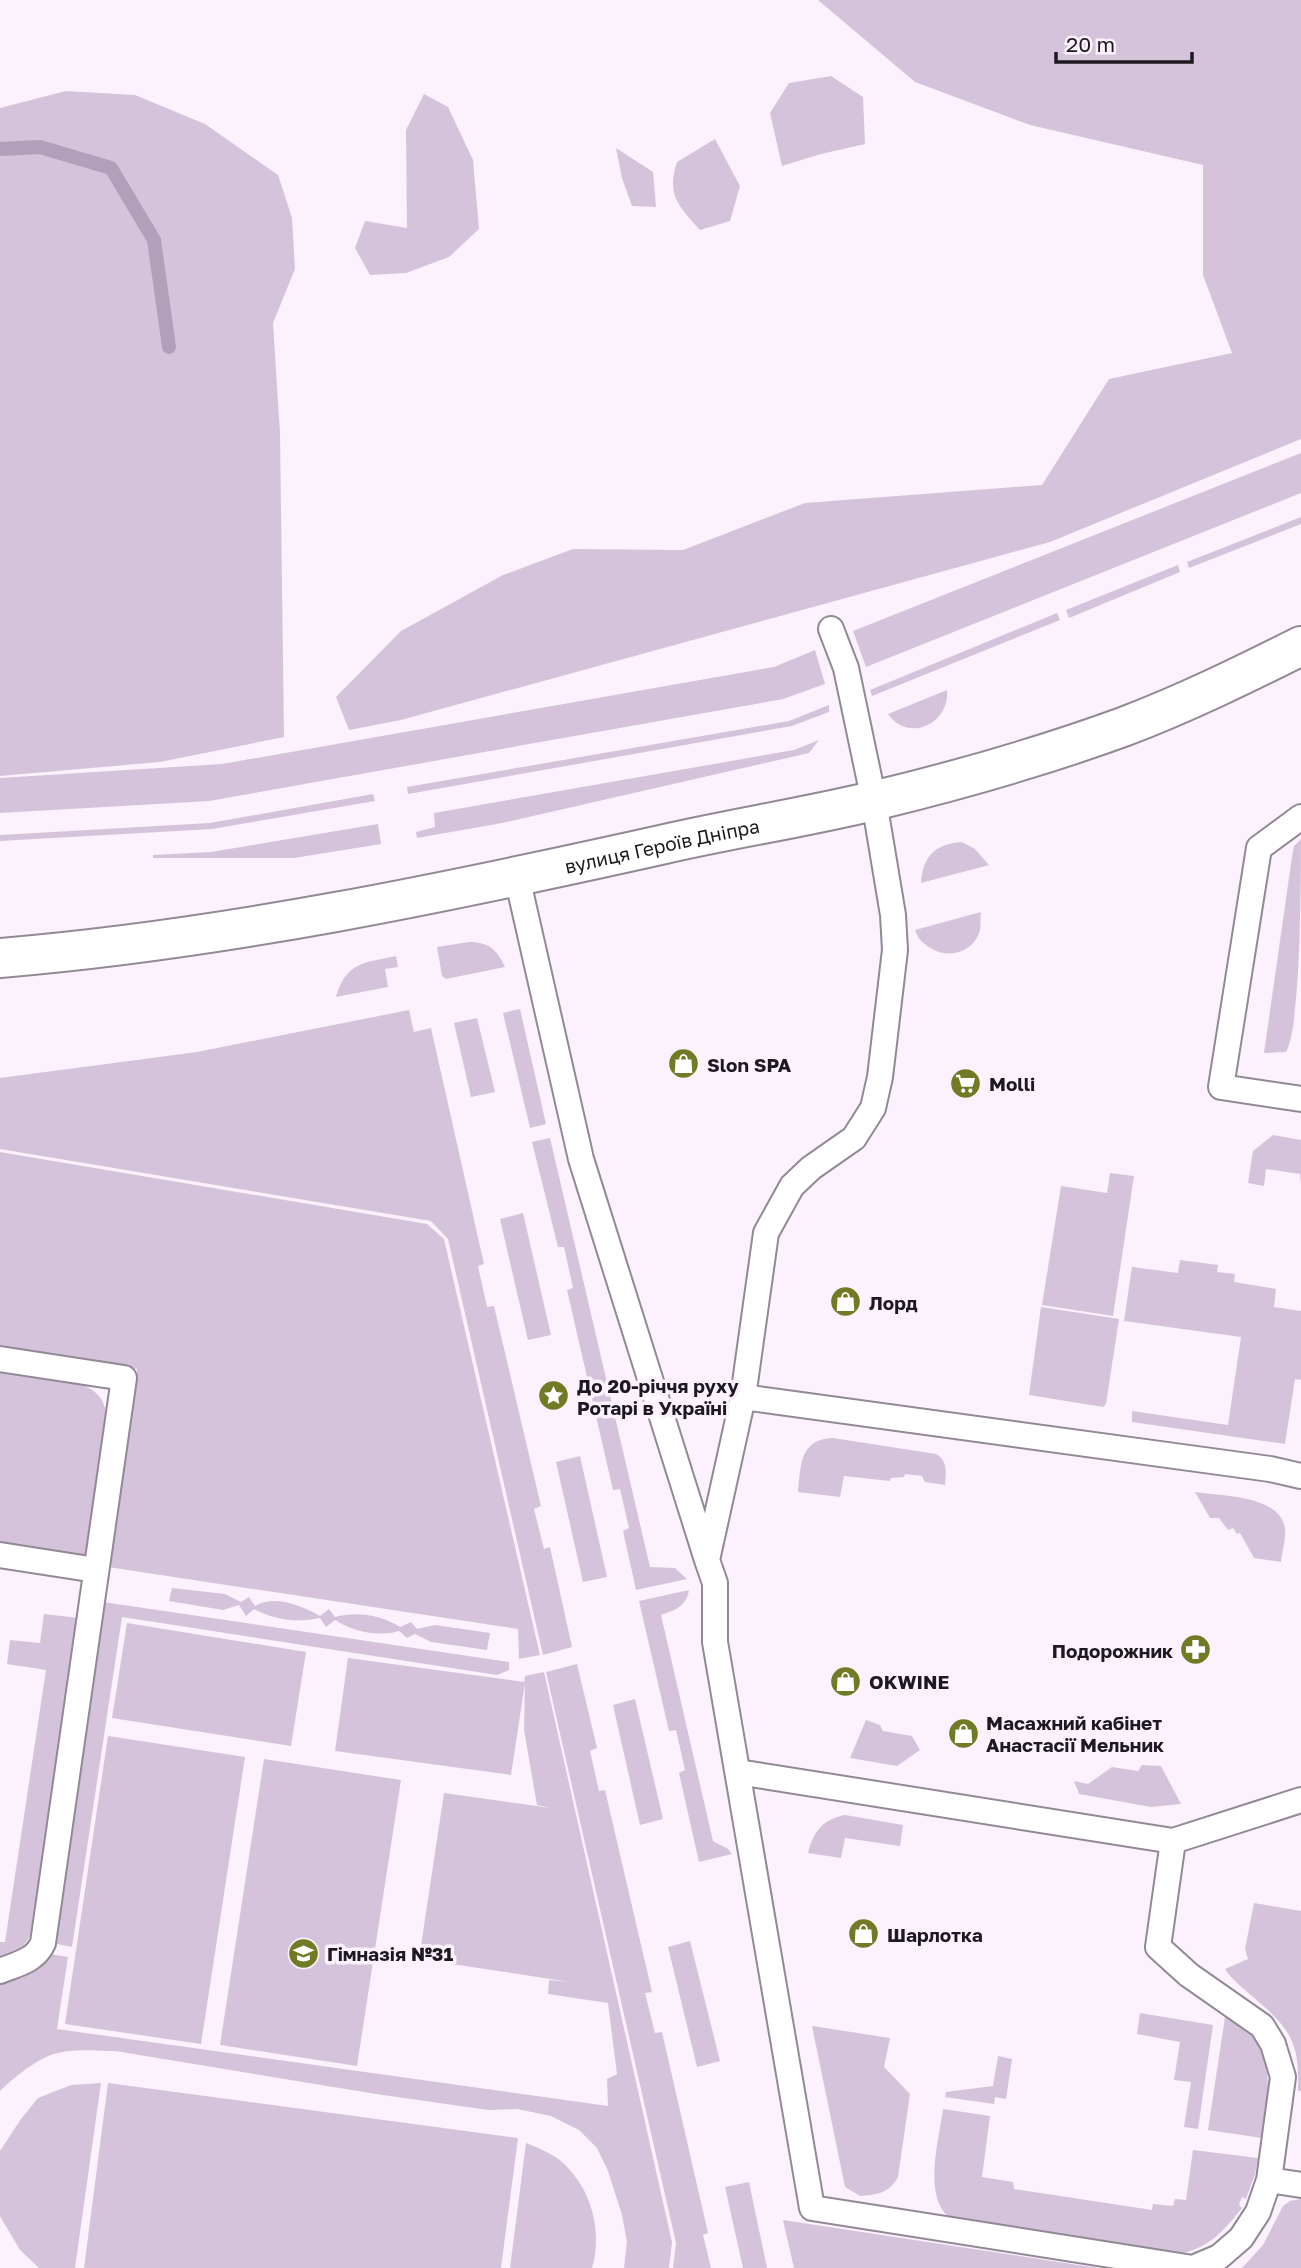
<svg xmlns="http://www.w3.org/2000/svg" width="1301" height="2268" font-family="'Golos Text',sans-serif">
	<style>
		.green { fill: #d5c3db }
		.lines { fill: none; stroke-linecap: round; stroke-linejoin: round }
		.stream { stroke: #b29fb9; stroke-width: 14 }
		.lane-casing { stroke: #928896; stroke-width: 28 }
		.secondary-casing { stroke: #928896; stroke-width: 42 }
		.lane { stroke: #fff; stroke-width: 24 }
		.secondary { stroke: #fff; stroke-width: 38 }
		.labels { text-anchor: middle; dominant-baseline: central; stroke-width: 7; stroke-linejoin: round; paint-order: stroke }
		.street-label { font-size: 19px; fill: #1d1a1f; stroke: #fbf2fe }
		.poi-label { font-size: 19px; font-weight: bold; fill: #1d1a1f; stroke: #fbf2fe; text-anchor: start }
	</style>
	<rect width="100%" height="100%" fill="#fbf2fe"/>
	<path class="green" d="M818,0H1301V439L1050,542L401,720L349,730L336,697L401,631L503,575L573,549L683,550L805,503L1042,485L1109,379L1232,353L1203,275V165L1030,125L915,82Z
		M831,76L863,97L865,144L821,154L782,166L770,113L789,83Z
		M66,91L135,95L205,124L278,175L292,218L295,269L273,323L280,433L284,737L160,762L0,776V108Z
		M424,94L448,107L473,160L479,229L449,257L406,273L370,275L355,248L365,221L407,228L406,130Z
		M715,139L740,186L730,221L700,230C679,206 666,195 677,162Z
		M616,148L653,172L656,207L632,206L622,178Z
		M1301,453V493L866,667L853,631Z
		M1301,517V524L1189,568L1187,562Z
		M1178,565L1180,572L1069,618L1066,610Z
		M1057,613L1060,620L872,696L870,690Z
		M815,650L825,684L783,699L209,801L0,813V778L222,764L774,667Z
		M947,690C950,724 908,743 888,714Z
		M829,705V712L792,726L408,794L407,787L789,721Z
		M819,740L809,753L502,823L417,838L416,832L435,827L434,813L794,750Z
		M373,794L375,801L212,829L0,841V835L210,823Z
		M378,824L381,844L294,858H153V855L211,852Z
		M1301,839C1301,878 1301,1028 1286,1052L1264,1053L1292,857L1294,846Z
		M962,842L975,849L989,865L921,883C923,856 935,844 962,842Z
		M981,912C980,918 981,925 980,930C975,950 952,959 934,950C925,945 918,940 915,930Z
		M469,942C488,942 497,949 505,967L446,979L442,976L437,947Z
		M396,956L398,967L385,969L388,987L336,997C346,962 364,963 396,956Z
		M520,1009L546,1124L530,1128L503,1013Z
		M409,1010L414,1032L431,1028L484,1264L478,1266L487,1307L494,1306L541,1506L534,1509L544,1549L550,1547L572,1647L543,1655L448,1239L431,1221L0,1149V1078L197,1052Z
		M477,1018L495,1092L471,1097L454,1023Z
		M1273,1135L1301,1140V1184L1300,1174L1266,1169L1264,1186L1248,1183L1253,1151Z
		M550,1138L650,1567L675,1568L687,1579L636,1590L623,1531L629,1528L620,1489L613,1490L567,1290L573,1288L564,1247H558L532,1142Z
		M0,1152L427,1224L444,1239L540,1655L519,1659L518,1629L108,1567L137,1369L0,1348Z
		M1110,1173L1134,1176L1113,1316L1042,1305L1061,1186L1107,1193Z
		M523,1213L551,1335L528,1340L500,1219Z
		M1180,1260L1218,1265L1217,1272L1235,1274L1234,1282L1276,1289L1274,1307L1301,1311V1380L1295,1379L1285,1444L1132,1422V1411L1228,1425L1241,1337L1124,1321L1132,1267L1178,1273Z
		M1041,1307L1119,1319L1106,1404L1103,1407L1029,1395Z
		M0,1370C25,1374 83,1376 99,1396C105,1403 106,1413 109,1421L88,1560L0,1546Z
		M833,1438L936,1454C948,1461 946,1472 945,1485L925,1482L922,1476L905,1474L904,1477L891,1478L890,1481L844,1476L840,1497L798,1492C801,1466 799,1439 833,1438Z
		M580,1456L607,1577L583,1582L556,1462Z
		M1195,1492C1221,1496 1281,1495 1285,1529C1286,1539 1282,1552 1281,1562L1254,1558L1240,1533L1237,1534L1233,1528L1228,1530L1219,1518H1210Z
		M172,1588L225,1594L241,1602L249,1597L255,1606C274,1594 303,1606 320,1616L329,1609L335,1617C357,1611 381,1615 400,1627L411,1622L417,1629L435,1625L490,1633L487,1650L431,1642L415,1634L407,1638L399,1631C377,1637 354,1632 335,1620L326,1627L320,1618C297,1623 275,1620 254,1609L246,1616L239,1605L223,1610L169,1601Z
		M689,1590C686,1607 675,1610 661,1615L713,1841L728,1849L732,1854L699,1862L679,1773L685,1770L676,1730L669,1731L639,1601Z
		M103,1602L509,1662V1670L497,1675L122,1617L72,1947L53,1943Z
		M44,1614L79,1618L30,1936C23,1949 14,1954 0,1959V1942H5L46,1670L7,1664L10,1640L40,1643Z
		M127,1623L306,1652L291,1746L112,1718Z
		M348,1658L524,1682L525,1676L544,1672L672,2242L669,2268H624L627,2242L622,2215L608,2171L597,2148L579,2130L551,2116L517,2109L488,2110L376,2094L115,2051C95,2051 73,2048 54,2054C37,2059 13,2078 0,2091V1982L34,1970L50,1954L68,1957L57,2029L608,2106L607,2079L617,2074L608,2003L548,1994L549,1980L570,1982L419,1959L444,1793L550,1808L537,1805L524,1730L525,1683L511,1775L335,1751Z
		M577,1664L597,1748L590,1751L599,1791L605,1790L652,1992L645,1993L655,2033L662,2032L708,2233L703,2235L711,2268H673L676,2243L546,1672Z
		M635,1699L663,1819L640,1825L613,1705Z
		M866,1720L880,1725L883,1731L912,1736L920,1750L897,1766L850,1758Z
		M108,1736L245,1757L201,2044L65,2024Z
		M264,1759L401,1780L357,2066L220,2045Z
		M1142,1765L1161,1766L1181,1804L1151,1807L1079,1794L1074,1781L1088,1784L1112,1767L1138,1771Z
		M845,1815L903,1825L900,1846L845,1838L841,1858L808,1853C813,1832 823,1819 845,1815Z
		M1254,1903L1301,1911V2091H1298C1300,2040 1289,2028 1252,1996C1242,1987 1232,1980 1225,1969L1248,1959L1245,1949Z
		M690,1941L720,2061L697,2067L668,1947Z
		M1140,2013L1213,2025L1198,2129L1184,2127L1191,2082L1174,2080L1180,2042L1137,2034Z
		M1225,2017C1236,2020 1244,2027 1252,2036C1276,2067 1267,2102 1262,2138L1208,2130Z
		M812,2026L890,2038L884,2067L910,2094L898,2177C890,2193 876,2195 860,2196L845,2187Z
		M998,2056L1012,2059L1006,2099L995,2097L994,2104L945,2097L946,2092L993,2086Z
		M101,2083L75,2268H39L20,2250L0,2216V2151L21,2119L38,2098L71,2085Z
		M108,2083L518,2138L501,2268H84Z
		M943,2109L990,2116L982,2177L1013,2182L1014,2189L1152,2210L1153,2204L1173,2206L1175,2199L1186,2200L1193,2150L1258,2158L1255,2174L1246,2199L1242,2197L1239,2205L1242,2208C1221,2234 1209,2248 1176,2255L953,2220C921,2200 939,2141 943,2109Z
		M526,2143C541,2149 559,2156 569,2169C593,2195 602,2234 592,2268H510Z
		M749,2182L767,2268H743L725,2187Z
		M1301,2199V2268H1242L1263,2245L1283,2206L1290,2201Z
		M783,2220L1098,2268H794Z"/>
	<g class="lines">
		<path class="stream" d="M0,149L40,147L111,168L154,240L169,347"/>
		<defs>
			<path id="lane" d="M831,629L846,668L874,801L893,915L895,950L880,1077L873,1108L854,1138L811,1168L792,1186L766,1233L743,1397L707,1560L715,1583V1642L812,2208L1193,2268L1219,2257L1241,2238L1258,2212L1269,2180L1283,2077L1273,2044L1262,2026L1189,1975L1158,1947L1173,1841L1301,1800
				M1301,817L1259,848L1221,1087L1301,1099
				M517,877L581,1159L707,1560
				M0,1359L124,1378L43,1943C35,1961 17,1964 0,1971
				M743,1397L1270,1469L1301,1476
				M0,1555L96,1570
				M738,1772L1173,1841
				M1269,2180L1301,2185"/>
			<g id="secondary">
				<path id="s1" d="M0,958C225,939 445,893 665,844C735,828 807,817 877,800C960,780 1043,756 1123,727C1184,704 1243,675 1301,646"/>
			</g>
		</defs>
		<use href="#lane" class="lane-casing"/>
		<use href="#secondary" class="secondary-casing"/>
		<use href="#lane" class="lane"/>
		<use href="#secondary" class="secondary"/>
	</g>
	<defs>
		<symbol id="shop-disc" viewBox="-11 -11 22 22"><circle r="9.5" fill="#717a25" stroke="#fbf2fe"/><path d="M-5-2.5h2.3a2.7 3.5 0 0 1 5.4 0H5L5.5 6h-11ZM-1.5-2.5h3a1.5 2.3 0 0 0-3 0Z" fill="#fff"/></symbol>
		<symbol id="supermarket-disc" viewBox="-11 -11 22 22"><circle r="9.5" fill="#717a25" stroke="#fbf2fe"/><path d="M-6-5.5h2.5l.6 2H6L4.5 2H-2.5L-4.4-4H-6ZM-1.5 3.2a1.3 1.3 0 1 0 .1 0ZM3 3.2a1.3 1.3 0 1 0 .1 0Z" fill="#fff"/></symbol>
		<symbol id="sight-disc" viewBox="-11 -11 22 22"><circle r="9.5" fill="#717a25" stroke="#fbf2fe"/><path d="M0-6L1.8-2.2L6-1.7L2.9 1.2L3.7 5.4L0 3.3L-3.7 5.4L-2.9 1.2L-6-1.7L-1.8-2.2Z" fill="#fff"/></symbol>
		<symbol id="pharmacy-disc" viewBox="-11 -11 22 22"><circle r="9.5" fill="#717a25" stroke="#fbf2fe"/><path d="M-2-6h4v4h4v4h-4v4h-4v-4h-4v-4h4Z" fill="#fff"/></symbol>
		<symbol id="school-disc" viewBox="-11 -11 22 22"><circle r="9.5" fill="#717a25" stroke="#fbf2fe"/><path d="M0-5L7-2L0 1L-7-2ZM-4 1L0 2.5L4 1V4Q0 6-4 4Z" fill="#fff"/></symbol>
	</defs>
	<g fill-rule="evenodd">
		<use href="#shop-disc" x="666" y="1046" width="35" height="35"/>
		<use href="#supermarket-disc" x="948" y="1066" width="35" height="35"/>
		<use href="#shop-disc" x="828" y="1284" width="35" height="35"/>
		<use href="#sight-disc" x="536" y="1378" width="35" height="35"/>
		<use href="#pharmacy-disc" x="1178" y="1632" width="35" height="35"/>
		<use href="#shop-disc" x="828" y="1664" width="35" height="35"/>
		<use href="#shop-disc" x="946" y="1716" width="35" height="35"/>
		<use href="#shop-disc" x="846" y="1916" width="35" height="35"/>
		<use href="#school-disc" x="286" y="1936" width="35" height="35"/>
	</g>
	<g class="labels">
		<g class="street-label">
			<text stroke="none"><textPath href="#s1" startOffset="672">вулиця Героїв Дніпра</textPath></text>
		</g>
		<g class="poi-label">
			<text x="707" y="1064">Slon SPA</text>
			<text x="989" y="1083">Molli</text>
			<text x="869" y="1302">Лорд</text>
			<text x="577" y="1385">До 20-річчя руху<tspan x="577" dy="22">Ротарі в Україні</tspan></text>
			<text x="1173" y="1650" text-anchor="end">Подорожник</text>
			<text x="869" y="1681">OKWINE</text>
			<text x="986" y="1722">Масажний кабінет<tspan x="986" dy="22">Анастасії Мельник</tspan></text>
			<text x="887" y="1934">Шарлотка</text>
			<text x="327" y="1953">Гімназія №31</text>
		</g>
	</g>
	<path d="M1056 52v10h136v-10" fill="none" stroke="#1d1a1f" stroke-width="3.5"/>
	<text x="1066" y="52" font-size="21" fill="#1d1a1f" stroke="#fbf2fe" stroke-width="5" paint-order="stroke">20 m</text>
</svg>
